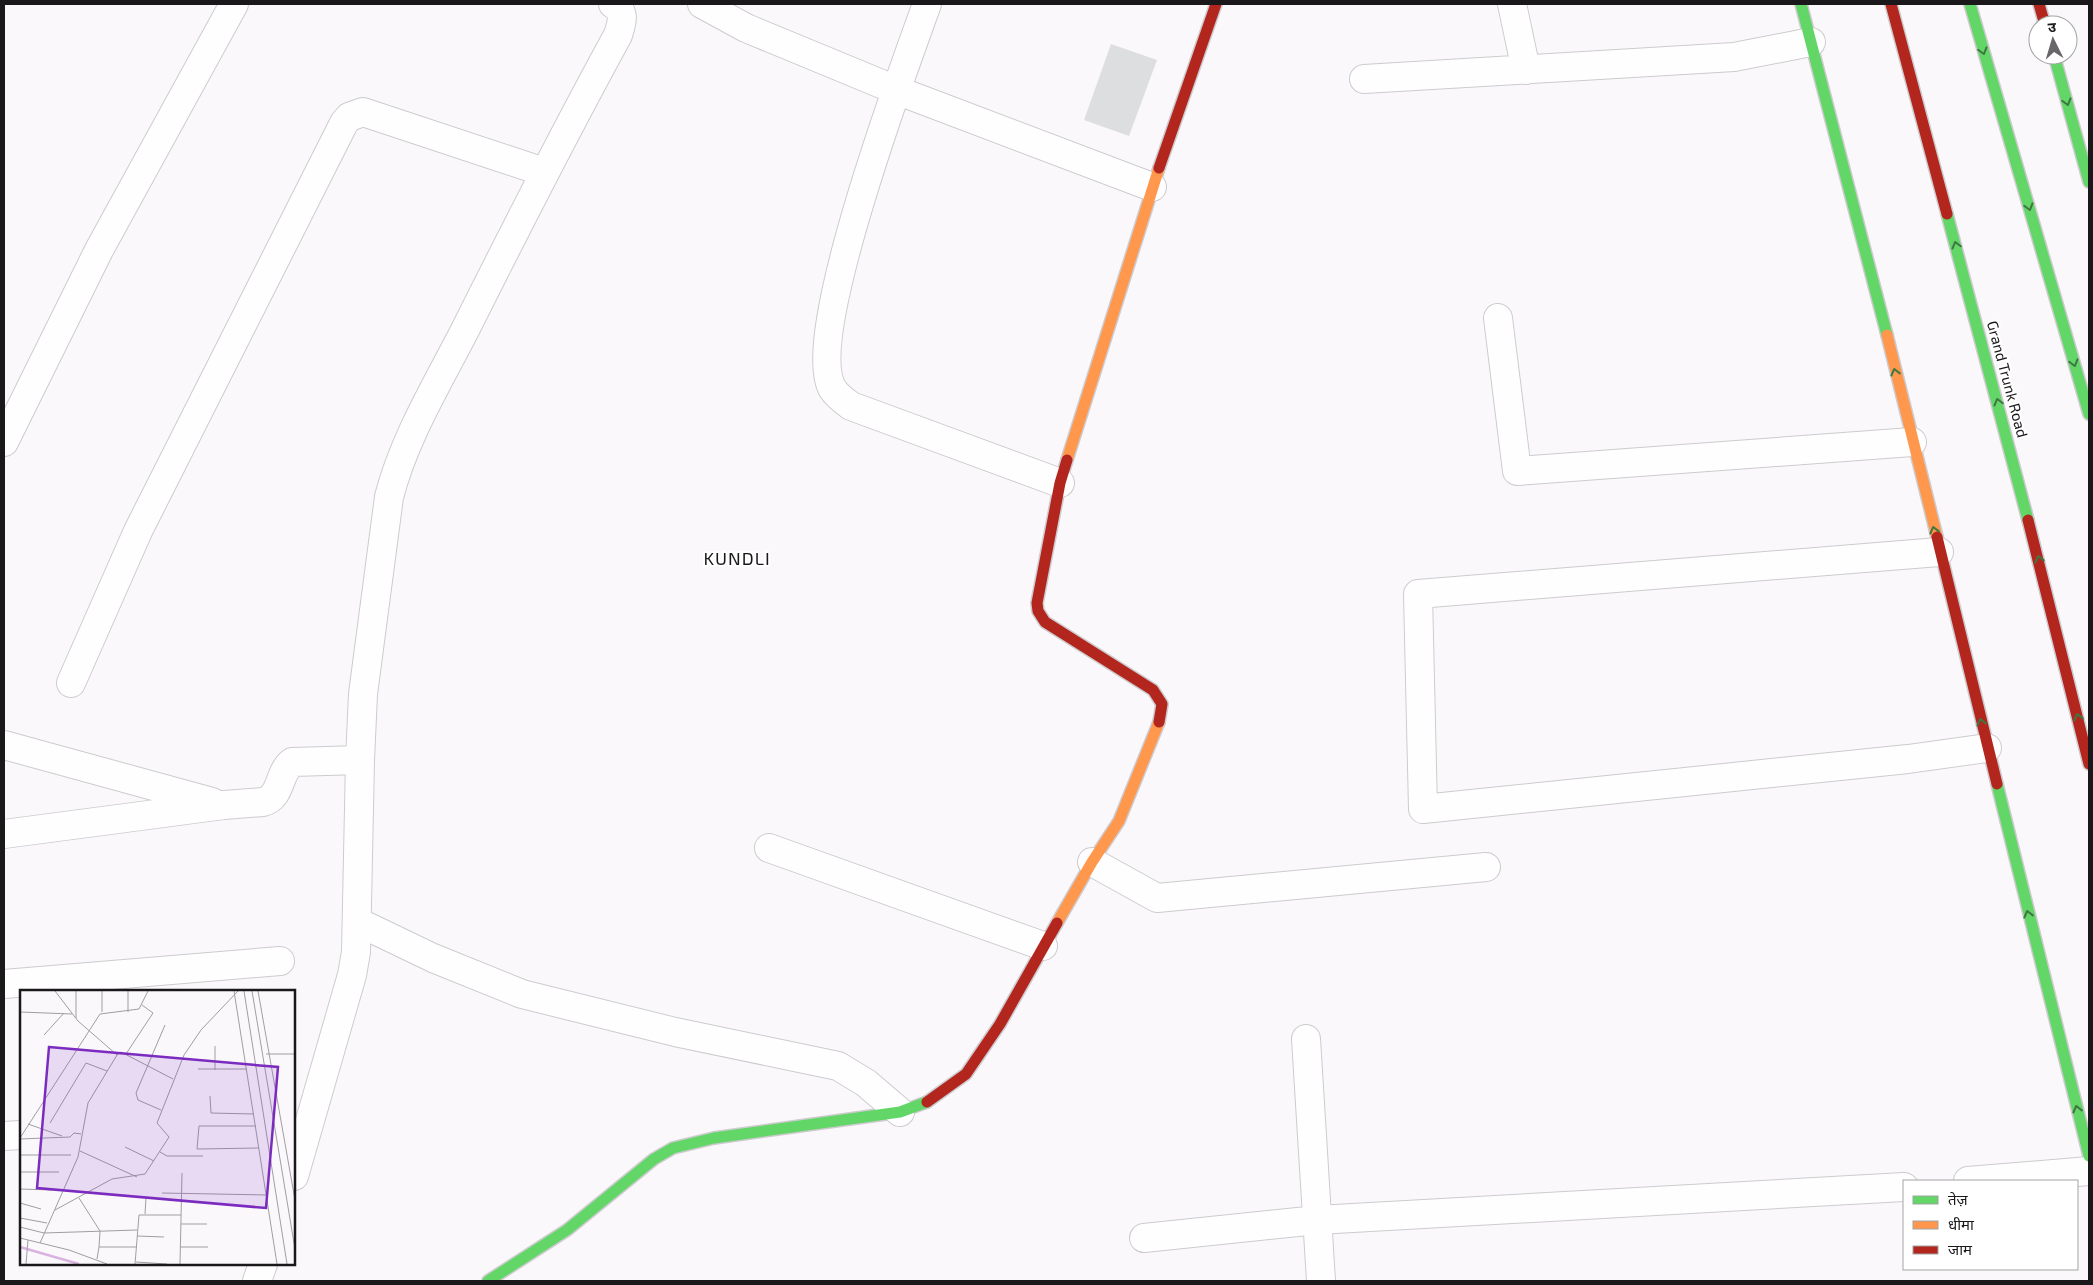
<svg xmlns="http://www.w3.org/2000/svg" width="2093" height="1285" font-family="'Exo 2','Noto Sans Devanagari',sans-serif">
	<style>
		.building { fill: #dddedf }
		.lines { fill: none; stroke-linecap: round; stroke-linejoin: round }
		.street-casing { stroke: #cdcbce; stroke-width: 30 }
		.fast-casing { stroke: #cdcbce; stroke-width: 14 }
		.slow-casing { stroke: #cdcbce; stroke-width: 14 }
		.jam-casing { stroke: #cdcbce; stroke-width: 14 }
		.street { stroke: #fefeff; stroke-width: 28 }
		.fast { stroke: #63d668; stroke-width: 11 }
		.slow { stroke: #ff974d; stroke-width: 11 }
		.jam { stroke: #b3261e; stroke-width: 11 }
		.oneway { stroke: #3e7741 }
		.labels { text-anchor: middle; dominant-baseline: central; stroke-width: 4; stroke-linejoin: round; paint-order: stroke }
		.street-label { font-size: 15px; fill: #1a181a; stroke: #fff }
		.quarter-label { font-size: 18px; letter-spacing: 1px; fill: #1a181a; stroke: #fff }
		.inset-river { fill: none; stroke: #dab4e1; stroke-width: 2.5 }
		.inset-road { fill: none; stroke: #a19ea2; stroke-width: 1 }
		.view { fill: #7b2cbf; fill-opacity: 0.15; stroke: #7b2cbf; stroke-width: 2.5 }
		.inset-edge { fill: none; stroke: #1a181a; stroke-width: 2.5 }
	</style>
	<rect width="100%" height="100%" fill="#fbf8fc"/>
	<path class="building" d="M1111,44L1157,60L1129,136L1084,120Z"/>
	<g class="lines">
		<defs>
			<path id="street" d="M702,4L746,28L896,90L1152,187
				M927,4C904,68 804,335 832,388C836,395 844,401 851,406L1060,483
				M1512,4L1526,70
				M1364,79L1734,57L1811,42
				M1498,318L1517,471L1912,442
				M4,442L99,250L234,4
				M1939,552L1418,594L1423,809L1908,759L1987,748
				M71,683L138,531L344,123L349,117L363,112L544,172
				M4,745L212,802
				M4,834L224,805L263,802C282,797 278,773 292,762L360,760
				M769,848L1043,946
				M1092,862L1157,898L1486,867
				M358,922L433,958L522,994L675,1032L838,1066L866,1083L900,1112
				M4,984L280,961
				M1306,1039L1321,1281
				M4,1136L21,1135
				M294,1176L352,975L356,952L360,760L363,694L389,497C404,438 438,383 466,328C515,230 565,132 618,35C622,22 626,12 613,4
				M1968,1181L2089,1171
				M1144,1238L1317,1220L1904,1187
				M257,1281L263,1264"/>
			<path id="fast" d="M1801,4L1887,335
				M1970,4L2089,414
				M2054,55L2089,182
				M1947,214L2028,520
				M1997,784L2089,1156
				M488,1281L567,1230L654,1159L673,1148L714,1138L900,1112L927,1102"/>
			<path id="slow" d="M1887,335L1937,537
				M1067,460L1159,168
				M1057,923L1092,862L1119,821L1159,722"/>
			<path id="jam" d="M1891,4L1947,214
				M2039,4L2045,25
				M1159,168L1216,4
				M1067,460L1060,483L1037,603L1038,611L1045,622L1153,690L1162,704L1159,722
				M2028,520L2089,764
				M1937,537L1997,784
				M927,1102L966,1074L1000,1024L1057,923"/>
		</defs>
		<use href="#street" class="street-casing"/>
		<use href="#fast" class="fast-casing"/>
		<use href="#slow" class="slow-casing"/>
		<use href="#jam" class="jam-casing"/>
		<use href="#street" class="street"/>
		<use href="#fast" class="fast"/>
		<use href="#slow" class="slow"/>
		<use href="#jam" class="jam"/>
	</g>
	<defs><path id="oneway-chevron" d="M-2-3.5L2.5 0L-2 3.5" fill="none" stroke-width="1.6" stroke-linecap="round" stroke-linejoin="round" transform="scale(1.25)"/></defs>
	<g class="oneway">
		<use href="#oneway-chevron" transform="translate(1983 51) rotate(74)"/>
		<use href="#oneway-chevron" transform="translate(2067 102) rotate(74)"/>
		<use href="#oneway-chevron" transform="translate(2029 207) rotate(74)"/>
		<use href="#oneway-chevron" transform="translate(1956 245) rotate(-105)"/>
		<use href="#oneway-chevron" transform="translate(2074 363) rotate(74)"/>
		<use href="#oneway-chevron" transform="translate(1895 372) rotate(-104)"/>
		<use href="#oneway-chevron" transform="translate(1998 402) rotate(-105)"/>
		<use href="#oneway-chevron" transform="translate(1934 530) rotate(-104)"/>
		<use href="#oneway-chevron" transform="translate(2039 559) rotate(-104)"/>
		<use href="#oneway-chevron" transform="translate(2078 717) rotate(-104)"/>
		<use href="#oneway-chevron" transform="translate(1981 722) rotate(-104)"/>
		<use href="#oneway-chevron" transform="translate(2028 914) rotate(-104)"/>
		<use href="#oneway-chevron" transform="translate(2077 1109) rotate(-104)"/>
	</g>
	<g class="labels">
		<g class="street-label">
			<text transform="translate(2008 379) rotate(75)">Grand Trunk Road</text>
		</g>
		<g class="quarter-label">
			<text x="737" y="558">KUNDLI</text>
		</g>
	</g>
	<g transform="translate(20 990)">
		<rect width="275" height="275" fill="#fbf8fc"/>
		<path class="inset-river" d="M0,257L59,274"/>
		<path class="inset-road" d="M108,1V22M214,1L257,274M224,1L267,274M232,1L275,259M238,1L275,210M0,22L52,24M82,22V1M56,28V1M24,45L44,23M195,56V80M106,64L133,23L122,15M246,64H275M97,65L101,62L153,89M178,79H227M190,106L191,123L234,124M141,120L118,110L116,103L145,35M30,133L66,73L87,81M8,134L42,146M236,136H179L177,159L239,158M0,148L80,24L119,19L128,1M0,149L50,147L54,143L61,144M105,157L134,171M60,161L117,187M140,162L147,166H183M0,165H51M0,182H39M0,199L32,200M142,203L247,205M59,208L80,241L79,257M0,213L21,219M35,220L92,189L125,184L149,147L137,133L164,65L181,40L218,1M125,224L126,208M0,228L27,233M161,234H187M0,237L24,243L117,240M117,246L144,247M0,248L49,260L87,274M20,253L58,167L68,113L97,65L58,31L35,1M160,257H188M77,269L79,257H117M116,272L147,274M6,274L8,250M115,274L119,225H161M160,274L162,183"/>
		<path class="view" d="M29,57L258,77L246,218L17,198Z"/>
		<rect width="275" height="275" class="inset-edge"/>
	</g>
	<rect width="2093" height="1285" fill="none" stroke="#1a181a" stroke-width="10"/>
	<rect x="1903" y="1180" width="175" height="90" fill="#ffffff" stroke="#a3a3a3"/>
	<rect x="1913" y="1196" width="25" height="8" fill="#63d668" stroke="#a3a3a3"/>
	<text x="1948" y="1205" font-size="15" fill="#1a181a">तेज़</text>
	<rect x="1913" y="1221" width="25" height="8" fill="#ff974d" stroke="#a3a3a3"/>
	<text x="1948" y="1230" font-size="15" fill="#1a181a">धीमा</text>
	<rect x="1913" y="1246" width="25" height="8" fill="#b3261e" stroke="#a3a3a3"/>
	<text x="1948" y="1255" font-size="15" fill="#1a181a">जाम</text>
	<g transform="translate(2053 40) rotate(355)"><circle r="24" fill="#ffffff" stroke="#a3a3a3"/>
	<path d="M0-4L9 19L0 12L-9 19Z" fill="#696669"/>
	<text y="-8" font-size="14" font-weight="bold" text-anchor="middle" fill="#1a181a">उ</text>
	</g>
</svg>
